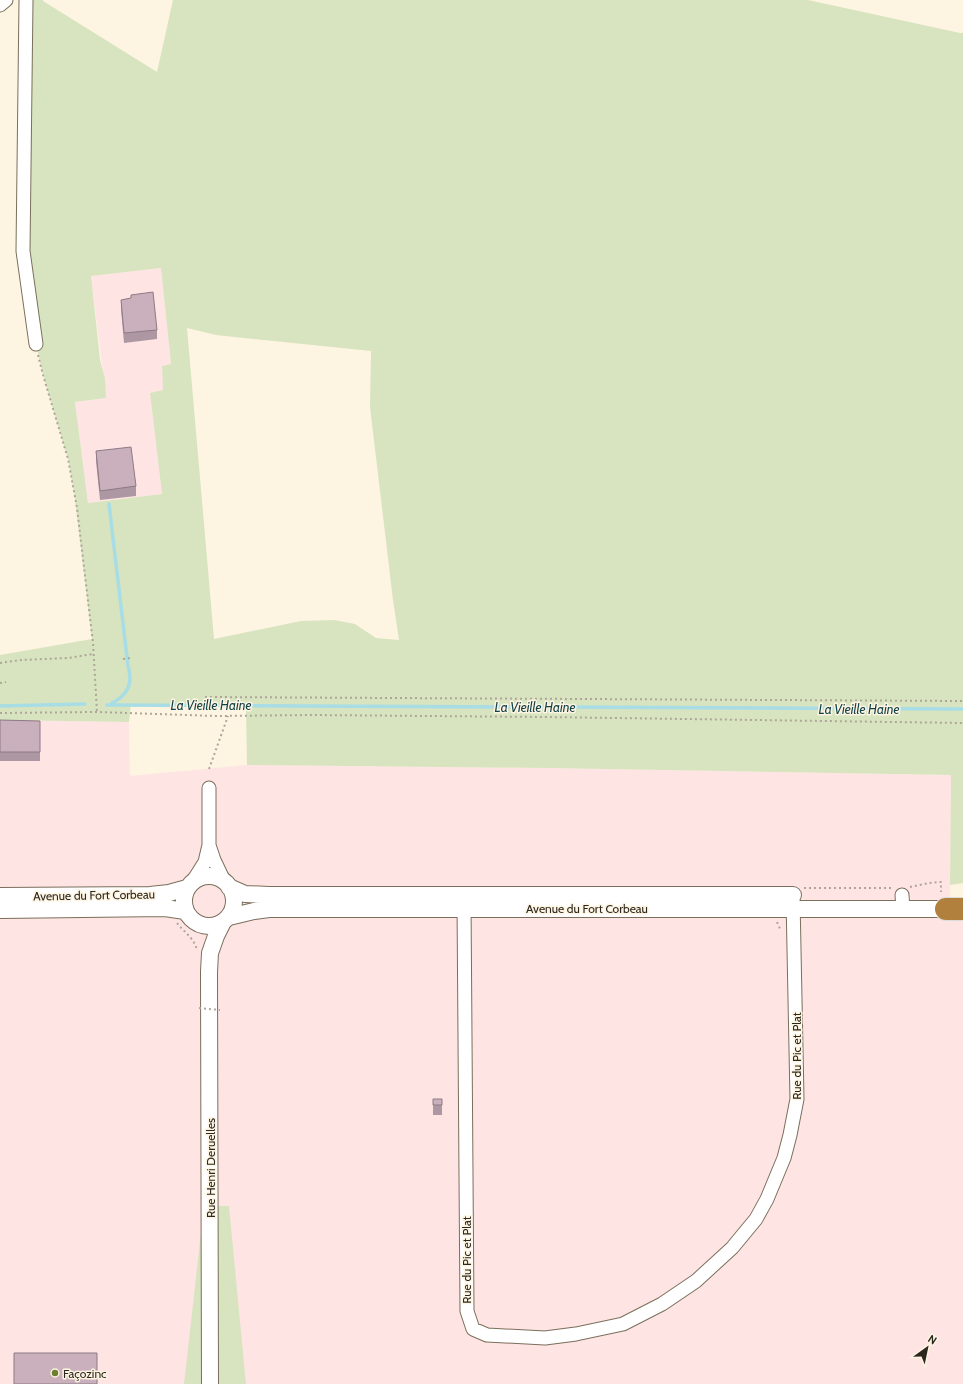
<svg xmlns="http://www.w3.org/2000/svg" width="963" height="1384" font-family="Cabin,sans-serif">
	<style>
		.industrial { fill: #ffe4e4 }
		.green { fill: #d7e4bf; fill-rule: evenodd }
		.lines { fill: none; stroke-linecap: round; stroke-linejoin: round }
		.stream { stroke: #a8dde5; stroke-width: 3.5 }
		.minor-casing { stroke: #7a6f5b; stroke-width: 15 }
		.tertiary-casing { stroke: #7a6f5b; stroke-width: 18 }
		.motorway-casing { stroke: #dddcdb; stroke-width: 24 }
		.path { stroke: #aea698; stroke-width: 2; stroke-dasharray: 2 3; stroke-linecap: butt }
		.minor { stroke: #fff; stroke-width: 13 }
		.tertiary { stroke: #fff; stroke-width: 16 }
		.motorway { stroke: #b1803d; stroke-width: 22 }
		.path-bridge { stroke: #aea698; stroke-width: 2; stroke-dasharray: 2 3; stroke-linecap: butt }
		.wall { fill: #ad97a2 }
		.building { fill: #c9b0bc; stroke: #8d7b84 }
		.poi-dot { fill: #6b8030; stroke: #fef4e2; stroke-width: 1.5 }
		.labels { text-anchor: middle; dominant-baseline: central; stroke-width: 3; stroke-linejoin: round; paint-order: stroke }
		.street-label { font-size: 12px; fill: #2b261e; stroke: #fef4e2 }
		.poi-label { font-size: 12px; fill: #2b261e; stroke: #fef4e2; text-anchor: start }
		.water-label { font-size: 13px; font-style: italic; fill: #124249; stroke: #fef4e2 }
	</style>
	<rect width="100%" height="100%" fill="#fef4e2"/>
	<path class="industrial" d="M161,268L171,364L162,366L164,390L150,393L162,494L88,503L75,402L106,398L91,276Z
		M0,720L129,722L130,776L247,765L547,768L951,775L950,916L963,917V1384H0Z"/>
	<path class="green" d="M26,0H43V1L157,72L173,0H808L960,33H963V883L950,885L951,775L547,768L247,765L246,706L131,704L129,722L0,720V655L92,639L74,492L68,459L43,375L36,344L23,251ZM161,268L171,364L162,366L163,390L150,393L162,494L88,503L75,402L106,398L105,379L100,360L91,276ZM187,328L216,335L371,351L370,407L393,600L399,640L376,638L355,624L334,620L301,621L214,639Z
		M204,1206H229L246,1384H184Z"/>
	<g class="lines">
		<path class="stream" d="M109,504L128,666C133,682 128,695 112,703
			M107,705L963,709
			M0,706L85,704"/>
		<defs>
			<path id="minor" d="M26,0L23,251L36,344
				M0,5L6,0
				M209,845L214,860L224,881
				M193,881L205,862L209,845V788
				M902,895L903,909
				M464,901L467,1311L473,1329L487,1335L545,1338L576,1334L623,1324L662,1304L696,1281L732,1248L756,1219L767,1199L784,1158L790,1135L797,1099L793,899"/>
			<path id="tertiary" d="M184 901a25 25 0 1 1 50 0a25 25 0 1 1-50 0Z
				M229,887L245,894L269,895H793
				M0,896L150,895L169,893L187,888
				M0,910L165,908L185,911
				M229,917L254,911L269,909H946
				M210,1384L209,972L210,953L216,936L223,922"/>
			<path id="motorway" d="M946,909H963"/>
		</defs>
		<use href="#minor" class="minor-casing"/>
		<use href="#tertiary" class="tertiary-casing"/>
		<use href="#motorway" class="motorway-casing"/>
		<path class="path" d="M38,355L43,375L68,459L77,508L93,643L97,712
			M123,659L131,658
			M0,663L21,660L68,658L93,654
			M0,683L6,682
			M205,697L963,701
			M0,713L97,712L216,716L312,715L546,717L963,723
			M209,769L228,716
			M910,887L929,883L941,882V892
			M804,888H892
			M777,922L781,931
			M177,923C184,932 194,938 197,950"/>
		<use href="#minor" class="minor"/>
		<use href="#tertiary" class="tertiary"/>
		<use href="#motorway" class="motorway"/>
		<path class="path-bridge" d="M199,1008L220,1010"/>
	</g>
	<path class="wall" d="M131,295L157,330V339L124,343L121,309V300L131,299Z
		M96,451L136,486V496L100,500L96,461Z
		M0,720L40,721V761H0Z
		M433,1099H442V1115H433Z"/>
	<path class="building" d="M153,292L157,330L124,333L121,300L131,298V295Z
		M131,447L136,486L100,491L96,451Z
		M0,720L40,721V752H0Z
		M433,1099H442V1105H433Z
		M14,1353H97V1384H14Z"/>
	<circle class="poi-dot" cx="55" cy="1373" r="4"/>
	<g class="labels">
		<g class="street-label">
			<text transform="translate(94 895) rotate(-1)">Avenue du Fort Corbeau</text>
			<text x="587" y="908">Avenue du Fort Corbeau</text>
			<text transform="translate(796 1056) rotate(-90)">Rue du Pic et Plat</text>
			<text transform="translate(210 1168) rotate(-90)">Rue Henri Deruelles</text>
			<text transform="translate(466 1260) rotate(-90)">Rue du Pic et Plat</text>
		</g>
		<g class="poi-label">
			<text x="63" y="1373">Façozinc</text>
		</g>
		<g class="water-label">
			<text x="211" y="705">La Vieille Haine</text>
			<text x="535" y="707">La Vieille Haine</text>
			<text x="859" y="709">La Vieille Haine</text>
		</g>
	</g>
	<g transform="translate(927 1348) rotate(33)" stroke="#fef4e2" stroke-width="3" paint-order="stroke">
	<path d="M0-3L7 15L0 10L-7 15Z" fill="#2b261e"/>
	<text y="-6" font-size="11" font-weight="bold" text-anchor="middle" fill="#2b261e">N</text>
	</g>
</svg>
